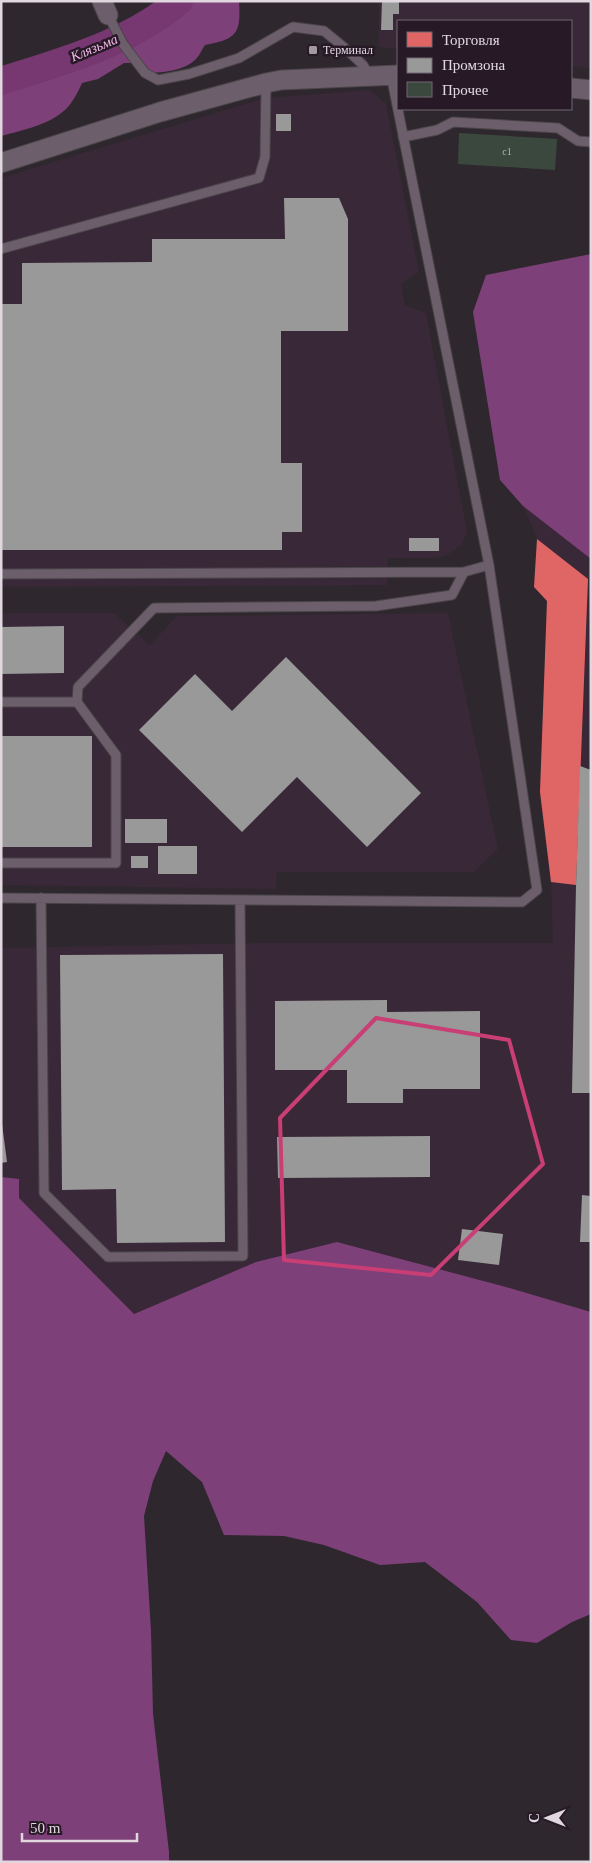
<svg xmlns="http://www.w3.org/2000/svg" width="592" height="1863" font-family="'Times New Roman',serif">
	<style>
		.built { fill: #392837 }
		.forest { fill: #7e4078 }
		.shops { fill: #e06666 }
		.industry { fill: #999 }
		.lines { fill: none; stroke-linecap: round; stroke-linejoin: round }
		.river { stroke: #773770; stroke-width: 28 }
		.building { fill: #3b483e }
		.service-casing { stroke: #4a4549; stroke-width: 11 }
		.minor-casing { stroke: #4a4549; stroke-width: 21 }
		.service { stroke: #6c5e6a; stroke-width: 9 }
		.minor { stroke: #6c5e6a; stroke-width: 19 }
		.marked { fill: none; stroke: #c83e75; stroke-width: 4; stroke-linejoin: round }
		.poi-dot { fill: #a29aa1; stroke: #271a26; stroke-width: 2 }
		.labels { text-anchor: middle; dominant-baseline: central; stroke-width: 5; stroke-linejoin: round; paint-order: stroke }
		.number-label { font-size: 10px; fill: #b7b3b7 }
		.poi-label { font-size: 12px; fill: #e0d7df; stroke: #271a26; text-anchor: start }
		.water-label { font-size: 14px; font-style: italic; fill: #f5baed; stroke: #271a26 }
	</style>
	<rect width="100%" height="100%" fill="#2e282e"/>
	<path class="built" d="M379,1H591V68L571,66V21H398V49L379,47Z
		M370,90L386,104L419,272L401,284L405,305L426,313L467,532L461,545L447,555L435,558H388L387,585L1,587V178L265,98Z
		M523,506L591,559V1312L506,1287L337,1242L256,1262L134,1314L19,1198V1180L1,1177V932L3,948L262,943H553L551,882L540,792L547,601L534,587L537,539Z
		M1,613H114L150,645L177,616L448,613L498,849L474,872H277L276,889L1,885Z"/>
	<path class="forest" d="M190,1H239C241,34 237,39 205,45C202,49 200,55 196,59C185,70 167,72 152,73L140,63H124L98,79L82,83C78,92 73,102 66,109C49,125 23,130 1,136V87L38,76L53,75L85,67L123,44L150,33Z
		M591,254V559L523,506L500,480L473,312L486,275Z
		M1,1177L19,1179V1198L134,1314L256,1262L337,1242L506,1287L591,1312V1614L572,1622L537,1643L511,1640L477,1602L425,1562L380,1565L324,1545L284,1536L224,1535L202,1482L166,1451L153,1481L144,1516L151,1631L153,1714L169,1852V1862H1Z"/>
	<path class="shops" d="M537,539L588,579L576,885L551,882L540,792L547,601L534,587Z"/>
	<path class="industry" d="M382,1H399V14H393V30H381Z
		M276,114H291V131H276Z
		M284,198H339L348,219V331H281V463H302V532H282V550H1V304H22V263L152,262V239H285Z
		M409,538H439V551H409Z
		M64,626V673L1,674V627Z
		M286,657L421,793L367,847L297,777L242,832L139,730L195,674L232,711Z
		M1,736H92V847H1Z
		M580,766L591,770V1093H572L576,885Z
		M125,819H167V843H125Z
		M158,846H197V874H158Z
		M131,856H148V868H131Z
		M223,954L225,1242L117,1243L116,1189L62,1190L60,955Z
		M387,1000V1012L480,1011V1089H403V1103H347V1070H275V1001Z
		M1,1116L7,1162L1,1163Z
		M430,1136V1177L278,1178L277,1137Z
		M582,1195L591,1196V1242H580Z
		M462,1229L503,1234L499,1265L458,1260Z"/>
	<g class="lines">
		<path class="river" d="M1,81C63,61 128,44 179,1"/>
	</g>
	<path class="building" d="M459,133L557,139L555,170L458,164Z"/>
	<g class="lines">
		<defs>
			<path id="service" d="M108,15L123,44L145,73L158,80L189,74L239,58L293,27L324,31L346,49L363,65L369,76
				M403,137L437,130L453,122L558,128L578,141L591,142
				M1,249L259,178L265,157L266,83
				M1,574L464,572L489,565L391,75
				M1,702H77
				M1,863H116V755L77,702L78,687L154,608L376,606L452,595L464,572
				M1,898L522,902L537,890L489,565
				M41,898L44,1193L108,1257L243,1256L240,900"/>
			<path id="minor" d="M102,1L108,15
				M571,88L591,90
				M1,163L160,112L266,83L281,80L398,75"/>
		</defs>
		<use href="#service" class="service-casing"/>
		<use href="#minor" class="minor-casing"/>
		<use href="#service" class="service"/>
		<use href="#minor" class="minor"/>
	</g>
	<path class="marked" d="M376,1018L509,1040L543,1164L431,1275L284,1260L280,1118Z"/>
	<rect class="poi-dot" x="308" y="45" width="10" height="10" rx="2.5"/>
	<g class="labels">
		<g class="number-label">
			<text x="507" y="151">с1</text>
		</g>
		<g class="poi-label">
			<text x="323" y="50">Терминал</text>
		</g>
		<g class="water-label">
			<text transform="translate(94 48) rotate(-23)">Клязьма</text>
		</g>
	</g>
	<rect width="592" height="1863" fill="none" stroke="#e0d7df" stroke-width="5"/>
	<rect x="397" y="20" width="175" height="90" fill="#271a26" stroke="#716670"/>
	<rect x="407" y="32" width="25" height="15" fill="#e06666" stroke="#716670"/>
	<text x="442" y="45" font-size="15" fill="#e0d7df">Торговля</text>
	<rect x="407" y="58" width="25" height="15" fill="#999999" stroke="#716670"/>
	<text x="442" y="70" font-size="15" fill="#e0d7df">Промзона</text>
	<rect x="407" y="82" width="25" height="15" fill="#3b483e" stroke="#716670"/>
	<text x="442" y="95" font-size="15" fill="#e0d7df">Прочее</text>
	<g transform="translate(547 1818) rotate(270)" stroke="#271a26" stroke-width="4" paint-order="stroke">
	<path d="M0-4L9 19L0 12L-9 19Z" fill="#e0d7df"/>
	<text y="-8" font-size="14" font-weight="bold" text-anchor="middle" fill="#e0d7df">С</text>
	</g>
	<path d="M22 1833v8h115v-8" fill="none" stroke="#e0d7df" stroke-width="2.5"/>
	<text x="30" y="1833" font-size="15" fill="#e0d7df" stroke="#271a26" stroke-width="4" paint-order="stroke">50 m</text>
</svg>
